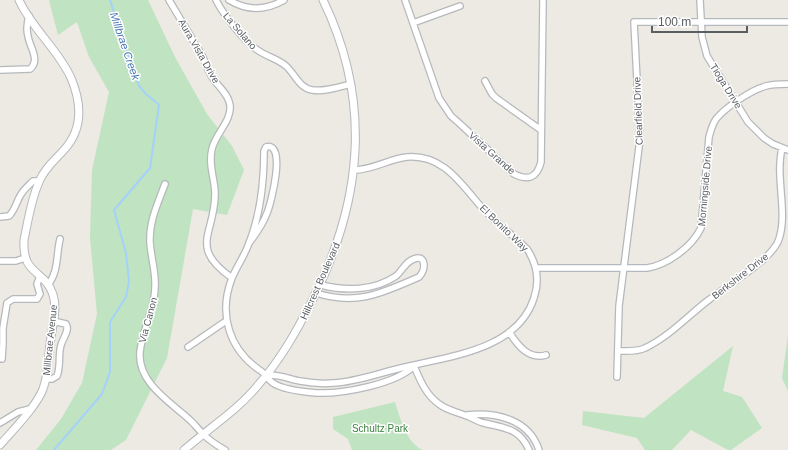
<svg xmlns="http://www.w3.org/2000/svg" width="788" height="450" font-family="Helvetica,sans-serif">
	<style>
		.green { fill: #c0e3c1 }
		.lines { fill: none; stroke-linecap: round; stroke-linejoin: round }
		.stream { stroke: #a5d2fa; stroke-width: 2 }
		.minor-casing { stroke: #b5b8bc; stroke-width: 8 }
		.tertiary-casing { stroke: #b5b8bc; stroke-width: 9 }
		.minor { stroke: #fff; stroke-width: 5.5 }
		.tertiary { stroke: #fff; stroke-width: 7 }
		.labels { text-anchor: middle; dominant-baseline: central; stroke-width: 3; stroke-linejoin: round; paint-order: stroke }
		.street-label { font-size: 10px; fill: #5a5e62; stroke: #fff }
		.park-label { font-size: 10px; fill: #3a823f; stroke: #fff }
		.water-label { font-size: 11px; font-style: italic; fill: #4678b2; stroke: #fff }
	</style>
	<rect width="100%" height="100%" fill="#eceae2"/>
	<path class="green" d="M49,0H148L175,57L207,114L232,146L244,170L227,215L193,209L167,358L126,440L111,450H36L61,419L82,383L97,314L90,238L92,170L109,92L89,57L77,22L58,35Z
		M788,335V391L782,378Z
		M733,346L723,391L742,397L762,428L731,450H728L691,430L672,450H645L637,438L582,425L583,411L644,418Z
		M395,402C400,418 407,444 423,450H352L348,439L333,429V417Z"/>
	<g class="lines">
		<path class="stream" d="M54,450L102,394L110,372V322L126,297L129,281L126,253L114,210L150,168L159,105L146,94L139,86L110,0"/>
		<defs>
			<path id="minor" d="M169,0C179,17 190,35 200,52C205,60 207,69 212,77C218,87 228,93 230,105C232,121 215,134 212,149C208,165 215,179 215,194C215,234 188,247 232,278
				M216,0C223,14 245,43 259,51C268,57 278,59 286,66C295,74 299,88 312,90C324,92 339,87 351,84
				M229,0C247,11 265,11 284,0
				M405,0L439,98L451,116L459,123L514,174C528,181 537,178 541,162L543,0
				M700,0L702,37L707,56L748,122L764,138L773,144L788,150
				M413,23L460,6
				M0,70L30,69C41,60 29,46 28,36C26,29 27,23 29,16
				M485,81L492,94L496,98L541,130
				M165,184C158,203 149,221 150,242C151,258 156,272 155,287C155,310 142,330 140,352C137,383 172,403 191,421C195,425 199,430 203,434C210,441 218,446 225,450
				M0,217L9,216C15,210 16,203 20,196C23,190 29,185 33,181H39
				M249,243C256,234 263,224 267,213C271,204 287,141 266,147L264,151C264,183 261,213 249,243C245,255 237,266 232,278C218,314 229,350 261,371C267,375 268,380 273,383C283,390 305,392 317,393C343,394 396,384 414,366
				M0,261H16L25,258
				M537,268H647C667,265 692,247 701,228L709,137C711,130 712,125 716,119C726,107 751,90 766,86C773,84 781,84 788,84
				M48,285C59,271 56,255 60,239
				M316,293C357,306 382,293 419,277C427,268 425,254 414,259C406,261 402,271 396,276C374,291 345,291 321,285
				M509,332C518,346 529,360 546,355
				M188,347L226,321
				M618,351C626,351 637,352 645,348C667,338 687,317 706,302C726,287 748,274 767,256C772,251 777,246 779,239C788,212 775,178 782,148
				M2,359L3,343V328L7,303L13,299H37L40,294L37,284L40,276
				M414,366C420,380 426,395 439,404C448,411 458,412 467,416C473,418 478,422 484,423C504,428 520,428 529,450
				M267,375C279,374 289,379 300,381C311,383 322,384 333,383C356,382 379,373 401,368C448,356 517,351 534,298C540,280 537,264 527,249C514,236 499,225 486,212C463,188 446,154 407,157C388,159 374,170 354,170
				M617,377L619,306L640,139L634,22H788
				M46,379H52L57,376C61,366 58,355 61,345C63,338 70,330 66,324L53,321
				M467,415C496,412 529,419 539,450
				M0,423L18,412L30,409"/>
			<path id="tertiary" d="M0,445C13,430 36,407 43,389C49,373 48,354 51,337C53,323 58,306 52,292C43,269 22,275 24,240C28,221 31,200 39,182C44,169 54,161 63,151C83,130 82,104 71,78C58,49 32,29 19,0
				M184,450C209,428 238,410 259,384C281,359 296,332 311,303C362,203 373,103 323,0"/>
		</defs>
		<use href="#minor" class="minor-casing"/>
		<use href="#tertiary" class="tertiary-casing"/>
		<use href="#minor" class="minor"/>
		<use href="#tertiary" class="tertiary"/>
	</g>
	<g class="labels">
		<g class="street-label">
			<text transform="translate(240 31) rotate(49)">La Solano</text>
			<text transform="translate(199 51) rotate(60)">Aura Vista Drive</text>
			<text transform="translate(726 86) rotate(58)">Tioga Drive</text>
			<text transform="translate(638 111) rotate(-92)">Clearfield Drive</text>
			<text transform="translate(492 153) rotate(42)">Vista Grande</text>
			<text transform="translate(705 186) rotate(-85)">Morningside Drive</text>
			<text transform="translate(504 228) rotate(44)">El Bonito Way</text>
			<text transform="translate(740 276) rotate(-38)">Berkshire Drive</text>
			<text transform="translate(320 281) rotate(-66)">Hillcrest Boulevard</text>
			<text transform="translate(148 320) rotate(-75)">Via Canon</text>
			<text transform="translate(50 340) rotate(-84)">Millbrae Avenue</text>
		</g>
		<g class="park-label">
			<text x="380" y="428">Schultz Park</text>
		</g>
		<g class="water-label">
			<text transform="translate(125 46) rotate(71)">Millbrae Creek</text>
		</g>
	</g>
	<path d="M652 26v6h95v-6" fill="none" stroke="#5a5e62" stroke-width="2"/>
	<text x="658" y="26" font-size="12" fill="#5a5e62" stroke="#ffffff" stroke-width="3" paint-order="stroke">100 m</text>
</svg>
